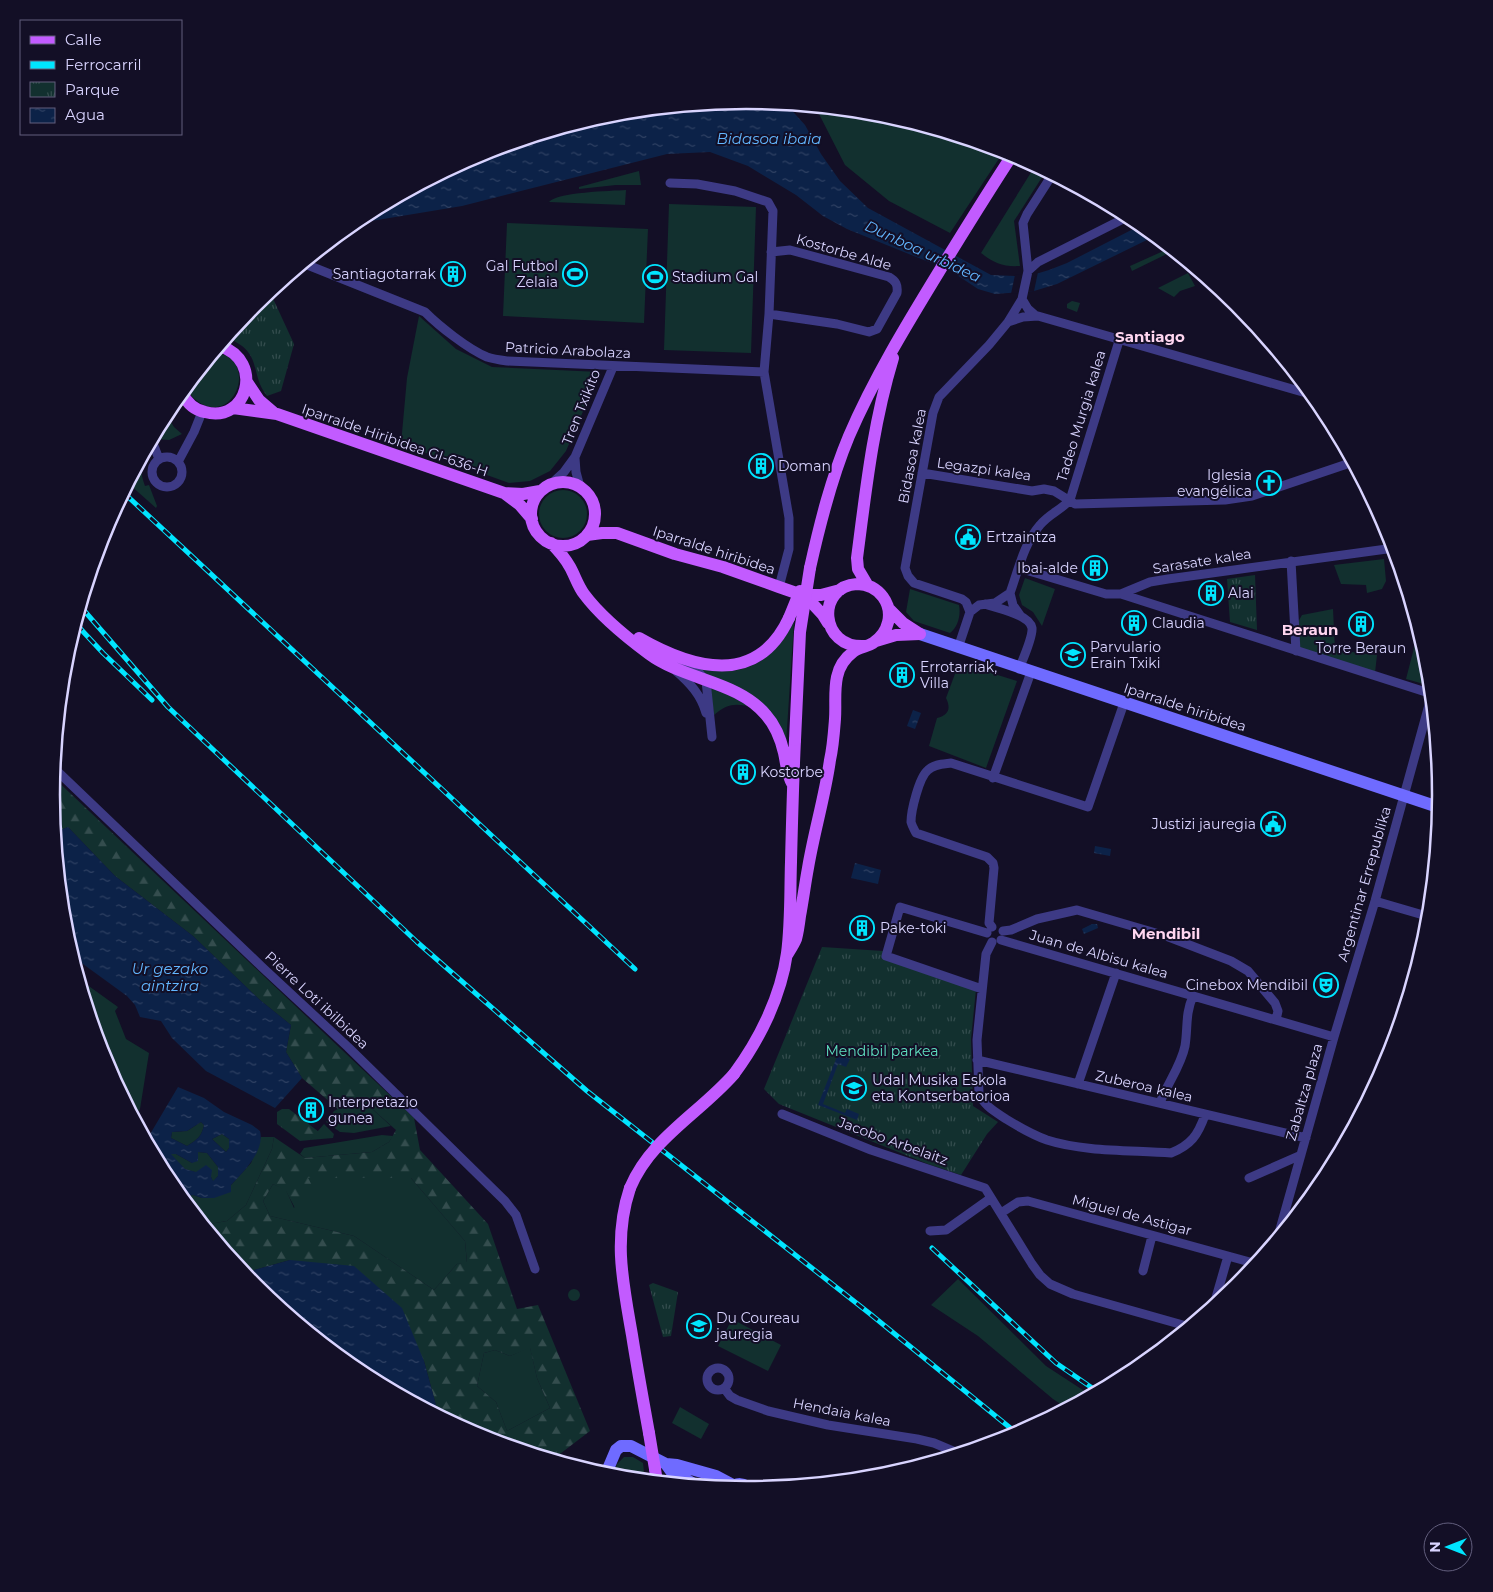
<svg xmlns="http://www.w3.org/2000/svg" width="1493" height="1592" font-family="Montserrat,sans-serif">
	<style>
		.green { fill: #12302f }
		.forest { fill: url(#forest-firs); fill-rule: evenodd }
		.park { fill: url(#park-tufts) }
		.water { fill: url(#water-ripples); fill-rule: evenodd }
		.pier { fill: #130f26 }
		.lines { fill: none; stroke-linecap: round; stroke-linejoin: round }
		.street { stroke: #3d3a85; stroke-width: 9 }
		.secondary { stroke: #6f6bff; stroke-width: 12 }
		.primary { stroke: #c25bff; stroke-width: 12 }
		.rail-casing { stroke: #00e5ff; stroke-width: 5 }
		.rail { stroke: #130f26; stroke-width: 3; stroke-dasharray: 9; stroke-linecap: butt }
		.primary-bridge { stroke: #c25bff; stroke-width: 12 }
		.labels { text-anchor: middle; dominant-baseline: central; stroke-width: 4; stroke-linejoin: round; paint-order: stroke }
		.street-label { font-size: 14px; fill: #d9d4ff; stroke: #130f26 }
		.poi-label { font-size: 14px; fill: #d9d4ff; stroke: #130f26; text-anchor: start }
		.park-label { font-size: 14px; fill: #5fe0c0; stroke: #130f26 }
		.water-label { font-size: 15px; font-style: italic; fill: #62b6ff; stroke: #130f26 }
		.neighbourhood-label { font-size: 15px; font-weight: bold; fill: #ffd6f0; stroke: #130f26 }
		.rim { fill: none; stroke: #d9d4ff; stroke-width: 2.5 }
	</style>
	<defs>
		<pattern id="forest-firs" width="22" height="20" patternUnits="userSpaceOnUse" patternTransform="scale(1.25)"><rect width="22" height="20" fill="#12302f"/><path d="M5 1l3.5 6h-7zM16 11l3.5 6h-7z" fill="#344d4e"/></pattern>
		<pattern id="park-tufts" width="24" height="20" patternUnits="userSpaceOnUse" patternTransform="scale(1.25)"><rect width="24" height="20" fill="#12302f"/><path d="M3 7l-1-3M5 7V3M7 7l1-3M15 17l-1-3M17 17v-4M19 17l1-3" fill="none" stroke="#344d4e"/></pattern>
		<pattern id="water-ripples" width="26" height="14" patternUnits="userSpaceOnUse" patternTransform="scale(1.25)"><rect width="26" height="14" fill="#0c2248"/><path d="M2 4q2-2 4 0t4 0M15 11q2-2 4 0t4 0" fill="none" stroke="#2f4163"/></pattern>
	</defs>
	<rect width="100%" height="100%" fill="#130f26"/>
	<path class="green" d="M820,108L882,114L1004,151L950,233L889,201L845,165L819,114Z
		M1035,166L1046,171L1014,221L1020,266C1003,267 994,263 981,253Z
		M639,171L641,185H616L579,189V187Z
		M626,190L625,205L549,202C557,192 611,191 626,190Z
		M669,204L756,207L751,353L664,350Z
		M507,223L648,229L644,323L503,316Z
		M1170,248L1173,251L1132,271L1130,266Z
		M1188,273L1195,286L1180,291L1174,297L1158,288Z
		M419,316L456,349L492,367L600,372L566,451L550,471L530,481L509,483L401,444L407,378Z
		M215,353C258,357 237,422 202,404C195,400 189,395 187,387Z
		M166,414L174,427L182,434L169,440L156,439L159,427Z
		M146,452C147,458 143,462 142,469C141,475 143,480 145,486L149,485L157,506L156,508L129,484Z
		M539 514a24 24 0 1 1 48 0a24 24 0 1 1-48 0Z
		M1384,559L1386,581L1382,589L1367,593L1366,585L1341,584L1334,565Z
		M1025,578L1055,589L1042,626L1033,612L1022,605L1019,595Z
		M910,589L959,605C961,615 958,627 950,633L914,621L906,612Z
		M1333,609L1335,650L1377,655L1375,673L1299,649L1298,622L1302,615Z
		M1411,615H1414L1428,661L1431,686L1406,679L1415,644Z
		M794,622L786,744L776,723L707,678L699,668C743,679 773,662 794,622Z
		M959,663L1017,681L986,768L929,746L937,718C949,715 951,708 946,698Z
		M710,686L754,708C737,703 728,703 714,715Z
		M79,979L118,1007L115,1011L126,1039L149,1053L140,1109L134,1119L104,1062Z
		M368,1105L391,1126L354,1133L340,1132L326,1122L334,1111L338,1109Z
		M201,1122L204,1125C202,1136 197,1140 187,1146L171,1138L172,1132L187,1131Z
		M324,1124L334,1134L333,1138L310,1140Z
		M222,1134L229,1139V1148L226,1152L212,1139Z
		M382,1135L393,1136L389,1142L372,1152L305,1158L300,1154L304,1148Z
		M261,1137H274L272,1149L246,1205L227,1221L204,1225L181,1197L193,1195L202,1198L231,1185L251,1163Z
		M198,1152L207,1153L218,1167V1176L213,1182L211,1177L185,1169L170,1154H176L192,1163Z
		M308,1178H411L465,1241L467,1263L457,1264L434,1290L354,1236L270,1216L263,1201L273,1184L286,1190L294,1208Z
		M958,1279L1046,1366L1092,1396L1068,1409L1053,1399L978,1336L931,1305Z
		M568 1295a6 6 0 1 1 12 0a6 6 0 1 1-12 0Z
		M732,1319L781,1345L768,1371L718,1346Z
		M530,1347L537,1378L550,1408L507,1431L496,1402L477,1386L484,1353L495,1350L510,1356Z
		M680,1407L709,1424L701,1439L672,1423Z
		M624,1457H633L643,1463L645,1481L612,1478L617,1464Z"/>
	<path class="forest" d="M53,777L414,1118L420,1150L488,1224L517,1309L538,1305L590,1431L552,1460L480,1438L439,1416L424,1361L290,1260L243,1273L204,1225L227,1221L246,1205L272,1149L274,1137L305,1158L372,1152L389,1142L396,1130L368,1105L338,1109L302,1078L286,1052L291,1025L260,1000L193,936L115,876L68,827L55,832L51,796ZM308,1178H411L465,1241L467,1262L457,1264L434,1290L354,1236L270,1216L263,1201L273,1184L286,1191L295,1208L315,1191ZM530,1348L537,1378L550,1408L507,1431L496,1402L477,1386L484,1353L495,1350L510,1356Z
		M282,1109H289L319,1132L310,1140L300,1141L277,1124V1112Z"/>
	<path class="park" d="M270,292L294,344L281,391L267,396C249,374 264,352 227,338L255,304Z
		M1072,301L1080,303L1077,312L1067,308V304Z
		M1255,575L1257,630L1230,622L1227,579Z
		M822,947L883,951L976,989L971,1039L973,1106L998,1122L987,1134L961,1175L928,1164L779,1104L764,1089Z
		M653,1283L678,1292L671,1336L663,1337L649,1285Z"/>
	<path class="water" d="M747,101L787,105L805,125L821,154L840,181L868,208L991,275L1015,276L1039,273L1049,270L1067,263L1141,225L1155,236L1057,284L1034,291L995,294L978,289L951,271L847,229L823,216L796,195L748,166L710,152L667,154L462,206L353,224L360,218L481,154L611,114Z
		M913,710L921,713L915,729L907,726Z
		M68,827L115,876L193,936L260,1000L291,1025L286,1052L302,1078L275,1108L206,1071L172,1038L161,1021L140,1017L135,1005L127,996L72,956L65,931L55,832Z
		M1095,846L1111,849L1110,856L1094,853Z
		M855,863L881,870L878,884L851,878Z
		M1092,924H1097L1098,928L1084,934L1082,929Z
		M838,1054L850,1059L846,1067L838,1064L823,1104L845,1113L847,1109L859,1114L857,1120L818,1105Z
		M178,1087L204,1098L224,1112L252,1125L260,1131C265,1151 244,1171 231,1185V1192L214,1198H202L193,1195L181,1197L168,1182L146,1141ZM201,1122L204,1125C202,1136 197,1140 187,1146L171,1138L172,1132L187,1131ZM222,1134L229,1139V1148L226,1152L212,1139ZM198,1152L207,1153L218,1167V1176L213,1181L211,1177L212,1170L206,1165L196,1172L185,1169L171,1154H176L192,1163L198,1161Z
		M290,1260L354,1266L402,1308L424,1361L439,1416L360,1374L255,1287L243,1273Z"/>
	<path class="pier" d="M1038,272L1034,291L1011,294L1015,275Z"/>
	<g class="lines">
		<path class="street" d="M670,183L697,184L735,191L768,202L773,211L769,314L764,372L789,518V549L779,587
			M305,264L425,312C439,326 468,349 487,357C493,359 500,360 507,361L764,372
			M1028,271L1038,262L1129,216
			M1022,299L1028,309L1036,316
			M769,314L837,324L869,332L877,329L897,293C898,285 896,281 889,277L790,250L771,252
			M1008,322L1023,317L1038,316L1313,395
			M152,441L159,459
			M152 472a15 15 0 1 1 30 0a15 15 0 1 1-30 0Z
			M575,458L576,472L580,487
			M178,462L194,432L202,412
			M922,473L1032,491L1044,489L1054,491L1075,504L1225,500L1252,496L1353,462
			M551,484L564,472L575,457L613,367
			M1291,561L1296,651
			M1019,568L1106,594H1121L1150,582L1168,579L1394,548
			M1010,593C1018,571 1024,543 1040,525C1049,514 1061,510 1070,500L1119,341
			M1010,593L1013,605L1020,615
			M1121,594L1432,694
			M985,604C996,608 1030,614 1032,628C1033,637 1023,659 1019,669
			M970,612L966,602L962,599L914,583L908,576L905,568L933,413L939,397L989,345L1008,322L1022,299L1028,271L1023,223L1027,214L1052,175
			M958,648L970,612L979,605L995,603L1010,593
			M680,663L696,669L706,681L712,737
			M676,671C690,683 701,695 706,713
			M54,768L262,967L348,1047L505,1201L516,1215L535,1269
			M993,778L1031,672
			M1375,901L1430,917
			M992,927L989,923L994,868L993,863L987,857L916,833C914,829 912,826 911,822C911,811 919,777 928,770C934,764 943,764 951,763L1088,807L1124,703
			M1003,931L1011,930L1037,919L1077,910L1166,936L1231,961L1248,971L1275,1003L1278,1011L1276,1020
			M1001,940L1334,1037
			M992,942L986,954L977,1040L979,1093C984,1106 994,1111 1006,1119C1019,1127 1033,1135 1047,1140C1084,1152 1132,1150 1171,1153C1191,1145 1198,1135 1205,1115
			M982,989L886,956L900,907L987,933
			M977,1060L1306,1138
			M1078,1084L1116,973
			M1160,1103C1167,1084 1181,1066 1185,1046C1188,1028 1185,1014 1193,996
			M782,1114L871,1150L985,1188L1032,1264L1040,1275L1050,1284L1073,1294L1190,1327
			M1249,1178L1301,1155
			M1001,1213L1018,1202L1028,1201L1257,1264
			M930,1231L946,1230L991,1198
			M1277,1240L1334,1037L1375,901L1432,694
			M1143,1271L1152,1236
			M1213,1308L1228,1256
			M707 1379a11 11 0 1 1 22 0a11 11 0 1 1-22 0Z
			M724,1388L730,1396L737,1400L768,1411L828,1425L917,1439L934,1443L960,1454"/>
		<path class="secondary" d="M920,634L1441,808
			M666,1464L671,1471L699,1487
			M605,1476L616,1450L621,1446H631L666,1464L677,1465L716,1476L733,1485
			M729,1490C736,1482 745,1482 751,1491"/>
		<path class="primary" d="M247,382L259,400L273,412
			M182,393C187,403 194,410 205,412C247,424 265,361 220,346
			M233,408L277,414L504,493L523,494L540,491
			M531 514a32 32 0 1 1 64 0a32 32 0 1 1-64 0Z
			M504,493L520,505L532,519
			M587,535L602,533H617L675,554L723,567L779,587L802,595L810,601L823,615L828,623
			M551,543C558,550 565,558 570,567C575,576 578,586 584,594C601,617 626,637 649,654C684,680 738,681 766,715C775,725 781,740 784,753C787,766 786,773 793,785
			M810,568C820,523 831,479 849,436C874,378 907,324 940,270C964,231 988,192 1013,154
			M868,586L858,569L857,558C866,489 873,424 893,358
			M802,595H821L840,590
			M889,609L903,623L920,634
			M639,638C693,669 757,687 789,618
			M876,641L896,635L920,634
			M787,955C790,950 794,944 796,939C798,932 799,924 800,916C803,900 805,884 808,868C814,832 825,796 830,760C833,747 834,732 835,719C836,705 834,691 837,677C839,667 845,658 853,652C859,647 867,647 873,643C889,633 894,612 883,597C877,589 868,584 857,584C816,586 819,649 865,646
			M734,1074C760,1039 781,996 787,953C791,923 790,892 791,862C792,821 793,781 795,740
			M630,1188C613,1239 623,1283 632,1335C637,1367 643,1400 649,1433
			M655,1469L657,1482"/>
		<defs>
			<path id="rail" d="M124,493L635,969
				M81,607L168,707L417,942L587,1091L869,1313L1019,1435
				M76,624L103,653L152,700
				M932,1248L1056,1363L1098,1392"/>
		</defs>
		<use href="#rail" class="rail-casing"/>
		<use href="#rail" class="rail"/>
		<path class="primary-bridge" d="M789,618L800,591
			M795,740L800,632L810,568
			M630,1188C651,1138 700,1113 734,1074
			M649,1433L655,1469"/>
	</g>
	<defs>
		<symbol id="building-ring" viewBox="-11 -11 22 22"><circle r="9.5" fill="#130f26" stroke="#00e5ff" stroke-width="1.5"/><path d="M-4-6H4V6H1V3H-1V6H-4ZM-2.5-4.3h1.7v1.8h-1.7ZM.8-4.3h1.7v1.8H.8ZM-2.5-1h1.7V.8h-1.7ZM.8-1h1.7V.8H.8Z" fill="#00e5ff"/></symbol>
		<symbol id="stadium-ring" viewBox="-11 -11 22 22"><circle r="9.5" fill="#130f26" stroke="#00e5ff" stroke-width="1.5"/><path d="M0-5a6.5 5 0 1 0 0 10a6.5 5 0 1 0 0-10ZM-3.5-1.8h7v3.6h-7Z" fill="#00e5ff"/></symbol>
		<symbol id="church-ring" viewBox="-11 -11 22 22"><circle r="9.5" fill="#130f26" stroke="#00e5ff" stroke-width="1.5"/><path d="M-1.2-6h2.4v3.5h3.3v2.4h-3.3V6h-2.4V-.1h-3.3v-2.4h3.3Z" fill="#00e5ff"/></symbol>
		<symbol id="civic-ring" viewBox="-11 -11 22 22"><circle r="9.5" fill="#130f26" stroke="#00e5ff" stroke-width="1.5"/><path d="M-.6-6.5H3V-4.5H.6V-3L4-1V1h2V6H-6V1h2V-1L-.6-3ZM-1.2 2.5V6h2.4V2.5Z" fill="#00e5ff"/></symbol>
		<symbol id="school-ring" viewBox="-11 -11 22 22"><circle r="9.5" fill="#130f26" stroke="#00e5ff" stroke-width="1.5"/><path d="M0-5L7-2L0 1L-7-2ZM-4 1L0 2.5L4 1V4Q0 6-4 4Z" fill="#00e5ff"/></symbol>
		<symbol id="theatre-ring" viewBox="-11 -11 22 22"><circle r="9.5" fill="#130f26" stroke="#00e5ff" stroke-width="1.5"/><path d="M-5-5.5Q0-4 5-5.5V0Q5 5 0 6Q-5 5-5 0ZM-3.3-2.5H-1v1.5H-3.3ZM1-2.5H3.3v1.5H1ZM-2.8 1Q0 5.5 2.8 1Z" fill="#00e5ff"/></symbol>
		<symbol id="university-ring" viewBox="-11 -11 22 22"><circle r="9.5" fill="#130f26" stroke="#00e5ff" stroke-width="1.5"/><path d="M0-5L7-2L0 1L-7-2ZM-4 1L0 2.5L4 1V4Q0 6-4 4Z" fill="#00e5ff"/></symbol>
	</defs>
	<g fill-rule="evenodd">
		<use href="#building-ring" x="439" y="260" width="28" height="28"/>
		<use href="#stadium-ring" x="561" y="260" width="28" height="28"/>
		<use href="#stadium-ring" x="641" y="263" width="28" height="28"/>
		<use href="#building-ring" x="747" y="452" width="28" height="28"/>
		<use href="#church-ring" x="1255" y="469" width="28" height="28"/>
		<use href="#civic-ring" x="954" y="523" width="28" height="28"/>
		<use href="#building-ring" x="1081" y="554" width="28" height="28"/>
		<use href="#building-ring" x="1197" y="579" width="28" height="28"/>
		<use href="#building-ring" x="1120" y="609" width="28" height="28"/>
		<use href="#building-ring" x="1347" y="610" width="28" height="28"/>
		<use href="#school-ring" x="1059" y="641" width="28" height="28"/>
		<use href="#building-ring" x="888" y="661" width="28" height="28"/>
		<use href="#building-ring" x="729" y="758" width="28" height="28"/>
		<use href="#civic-ring" x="1259" y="810" width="28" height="28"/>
		<use href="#building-ring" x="848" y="914" width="28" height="28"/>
		<use href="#theatre-ring" x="1312" y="971" width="28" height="28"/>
		<use href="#university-ring" x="840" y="1074" width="28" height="28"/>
		<use href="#building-ring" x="297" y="1096" width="28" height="28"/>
		<use href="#university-ring" x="685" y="1312" width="28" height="28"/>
	</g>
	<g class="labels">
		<g class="street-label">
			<text transform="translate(844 252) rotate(16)">Kostorbe Alde</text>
			<text transform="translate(568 350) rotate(3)">Patricio Arabolaza</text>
			<text transform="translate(581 407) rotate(-68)">Tren Txikito</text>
			<text transform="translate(1081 416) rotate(-73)">Tadeo Murgia kalea</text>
			<text transform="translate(395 440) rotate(19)">Iparralde Hiribidea GI-636-H</text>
			<text transform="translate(912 456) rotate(-79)">Bidasoa kalea</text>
			<text transform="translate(984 469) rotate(8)">Legazpi kalea</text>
			<text transform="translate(714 550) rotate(18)">Iparralde hiribidea</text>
			<text transform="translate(1202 561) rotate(-9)">Sarasate kalea</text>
			<text transform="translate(1185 707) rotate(18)">Iparralde hiribidea</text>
			<text transform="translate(1364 884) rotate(-74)">Argentinar Errepublika</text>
			<text transform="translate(1099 954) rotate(16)">Juan de Albisu kalea</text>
			<text transform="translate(317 1000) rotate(43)">Pierre Loti ibilbidea</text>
			<text transform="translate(1144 1086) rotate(13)">Zuberoa kalea</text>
			<text transform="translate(1304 1092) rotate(-74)">Zabaltza plaza</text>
			<text transform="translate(893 1141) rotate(20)">Jacobo Arbelaitz</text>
			<text transform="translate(1132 1215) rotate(15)">Miguel de Astigar</text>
			<text transform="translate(842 1412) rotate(11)">Hendaia kalea</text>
		</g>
		<g class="poi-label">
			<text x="558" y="266" text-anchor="end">Gal Futbol<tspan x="558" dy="16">Zelaia</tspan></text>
			<text x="436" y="274" text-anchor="end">Santiagotarrak</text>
			<text x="672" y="277">Stadium Gal</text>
			<text x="778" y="466">Doman</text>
			<text x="1252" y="475" text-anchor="end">Iglesia<tspan x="1252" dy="16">evangélica</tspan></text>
			<text x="986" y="537">Ertzaintza</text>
			<text x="1078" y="568" text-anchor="end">Ibai-alde</text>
			<text x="1228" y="593">Alai</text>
			<text x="1152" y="623">Claudia</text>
			<text x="1090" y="647">Parvulario<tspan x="1090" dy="16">Erain Txiki</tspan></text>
			<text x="1361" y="648" text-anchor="middle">Torre Beraun</text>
			<text x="920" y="667">Errotarriak,<tspan x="920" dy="16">Villa</tspan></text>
			<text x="760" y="772">Kostorbe</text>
			<text x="1256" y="824" text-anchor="end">Justizi jauregia</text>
			<text x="880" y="928">Pake-toki</text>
			<text x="1308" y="985" text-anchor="end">Cinebox Mendibil</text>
			<text x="872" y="1080">Udal Musika Eskola<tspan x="872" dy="16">eta Kontserbatorioa</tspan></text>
			<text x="328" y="1102">Interpretazio<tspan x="328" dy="16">gunea</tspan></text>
			<text x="716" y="1318">Du Coureau<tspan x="716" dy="16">jauregia</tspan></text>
		</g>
		<g class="park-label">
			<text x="882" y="1051">Mendibil parkea</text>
		</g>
		<g class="water-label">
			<text x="769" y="138">Bidasoa ibaia</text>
			<text transform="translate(923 251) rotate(25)">Dunboa urbidea</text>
			<text x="170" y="968">Ur gezako<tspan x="170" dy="17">aintzira</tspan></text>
		</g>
		<g class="neighbourhood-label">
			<text x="1150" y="336">Santiago</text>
			<text x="1310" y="629">Beraun</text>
			<text x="1166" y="933">Mendibil</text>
		</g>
	</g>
	<path d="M0 0H1493V1592H0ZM60 795a686 686 0 1 1 1372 0a686 686 0 1 1-1372 0Z" fill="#130f26" fill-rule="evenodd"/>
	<path class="rim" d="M60 795a686 686 0 1 1 1372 0a686 686 0 1 1-1372 0Z"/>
	<rect x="20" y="20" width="162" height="115" fill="#130f26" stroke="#625e7d"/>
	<rect x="30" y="36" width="25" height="8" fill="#c25bff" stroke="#625e7d"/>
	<text x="65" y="45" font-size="15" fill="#d9d4ff">Calle</text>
	<rect x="30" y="61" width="25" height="8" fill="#00e5ff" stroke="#625e7d"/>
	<text x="65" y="70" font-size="15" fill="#d9d4ff">Ferrocarril</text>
	<rect x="30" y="82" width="25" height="15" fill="url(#park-tufts)" stroke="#625e7d"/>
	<text x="65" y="95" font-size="15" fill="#d9d4ff">Parque</text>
	<rect x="30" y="108" width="25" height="15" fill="url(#water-ripples)" stroke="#625e7d"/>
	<text x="65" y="120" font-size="15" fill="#d9d4ff">Agua</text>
	<g transform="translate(1448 1547) rotate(270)"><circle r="24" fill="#130f26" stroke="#625e7d"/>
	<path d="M0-4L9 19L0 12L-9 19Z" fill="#00e5ff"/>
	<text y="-8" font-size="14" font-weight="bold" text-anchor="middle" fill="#d9d4ff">N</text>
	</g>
</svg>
